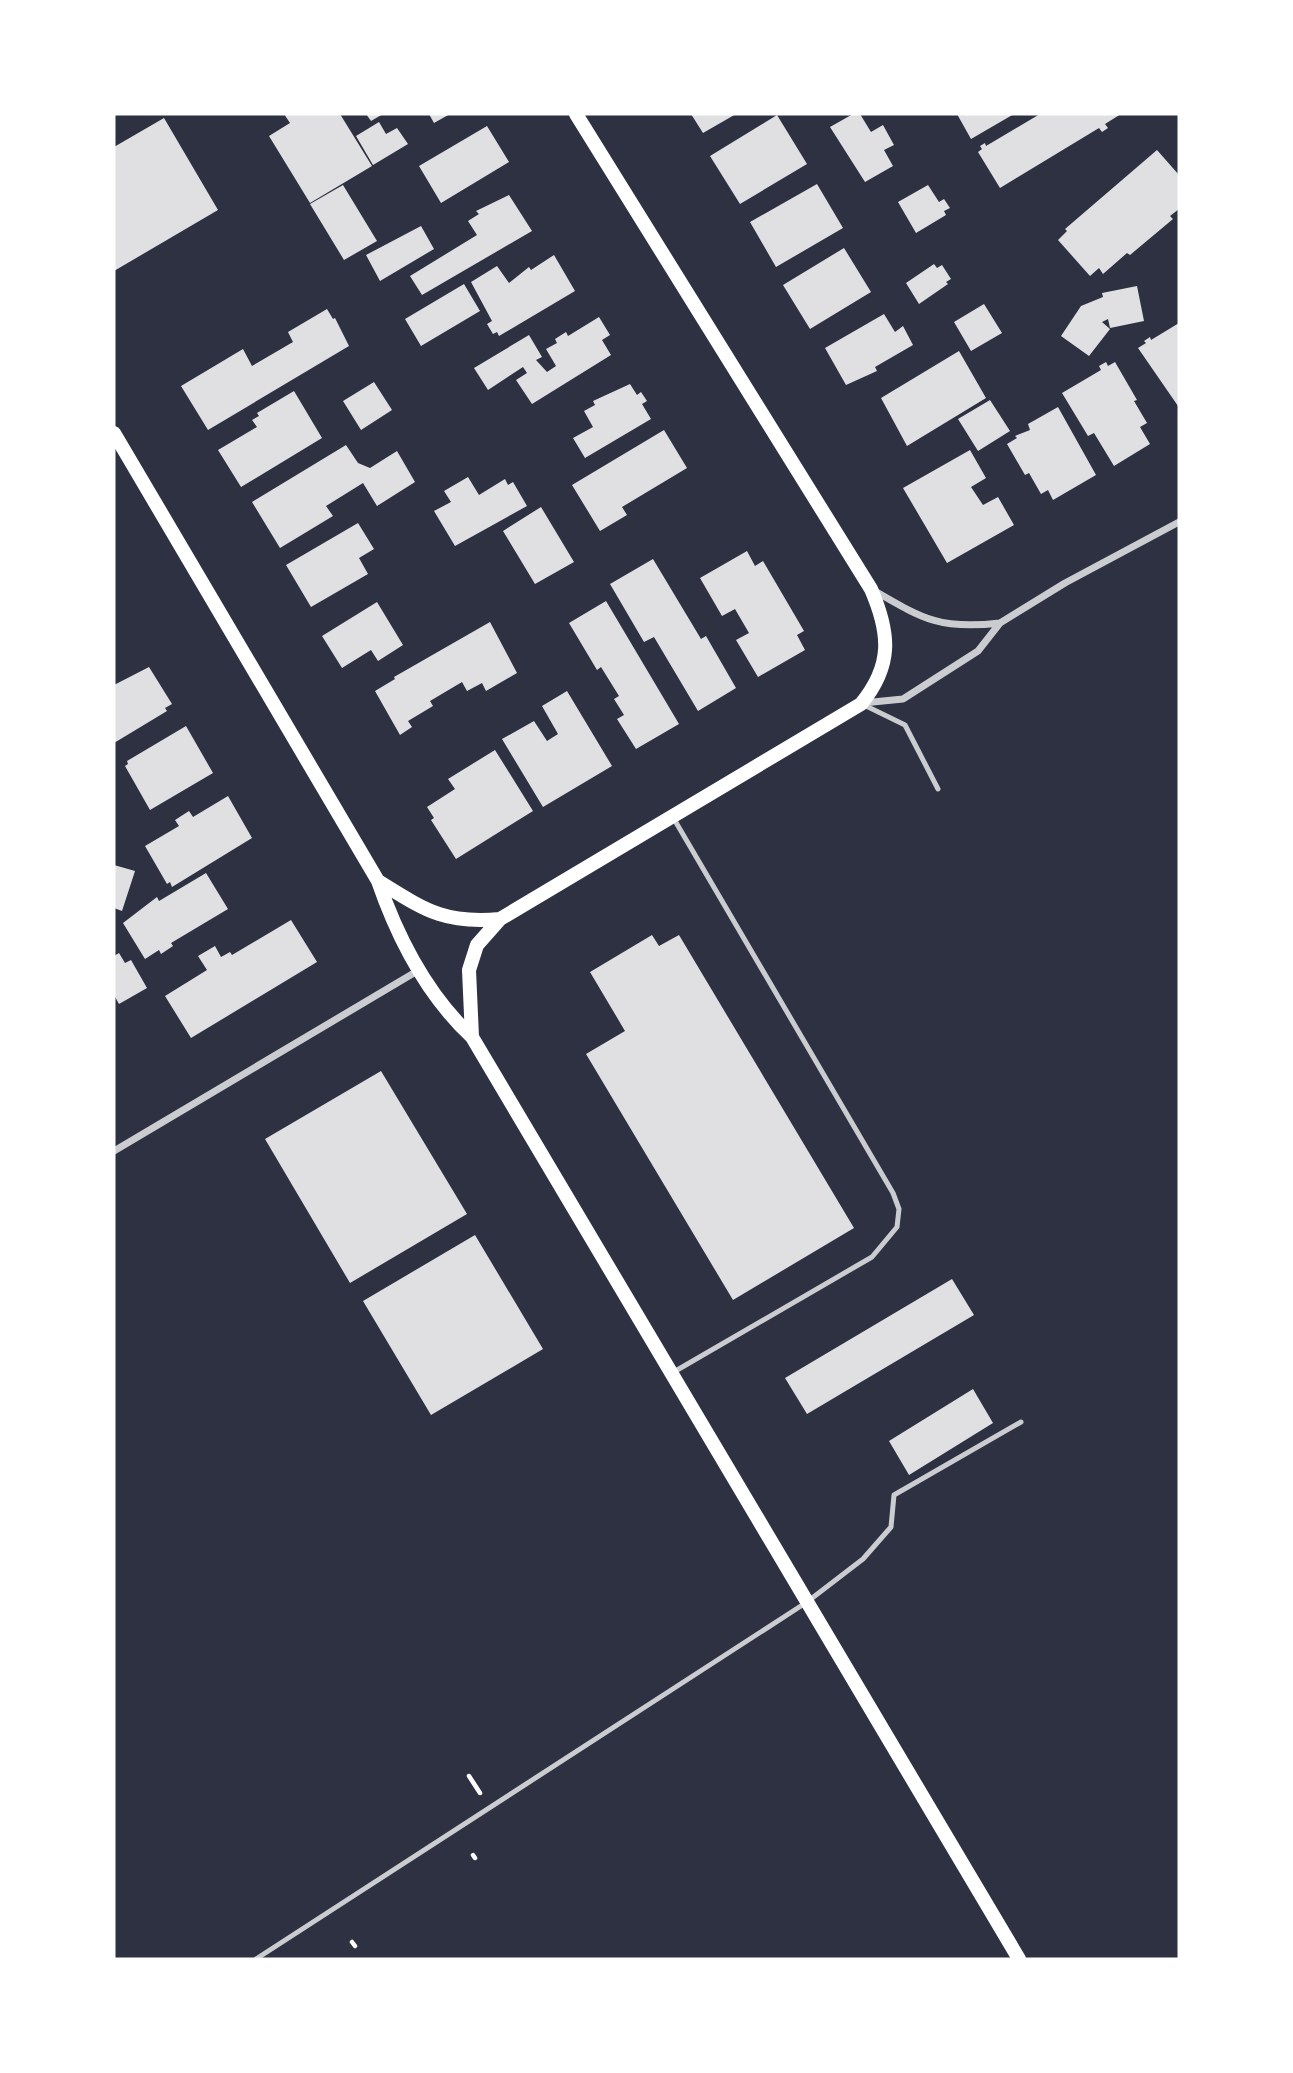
<svg xmlns="http://www.w3.org/2000/svg" width="1293" height="2073" font-family="Roboto,sans-serif">
	<style>
		.building { fill: #e0e0e3 }
		.lines { fill: none; stroke-linecap: round; stroke-linejoin: round }
		.path { stroke: #fff; stroke-width: 4.5 }
		.service { stroke: #caccd0; stroke-width: 5 }
		.minor { stroke: #caccd0; stroke-width: 7 }
		.secondary { stroke: #fff; stroke-width: 14 }
	</style>
	<rect width="100%" height="100%" fill="#2d3142"/>
	<path class="building" d="M284,114H340L372,166L310,203L269,136L290,123Z
		M366,114H383L371,121Z
		M429,114H450L434,123Z
		M691,114H736L703,133Z
		M853,114H860L871,132L883,125L894,145L884,150L893,166L865,182L830,127Z
		M957,114H1014L971,139Z
		M1040,114H1121L1105,124L1108,128L1102,132L1099,128L1000,188L978,152L982,149L980,146L985,143L986,146Z
		M777,115L807,164L740,204L710,156Z
		M164,118L218,210L114,271V147Z
		M379,122L386,134L397,128L408,144L373,165L356,136Z
		M487,126L509,162L441,203L419,166Z
		M1157,150L1179,175V209L1170,216L1173,219L1130,255L1127,253L1103,274L1099,268L1090,276L1058,240L1067,231L1065,229Z
		M817,184L843,228L776,267L750,222Z
		M343,185L377,241L344,260L310,204Z
		M928,185L939,202L944,199L950,208L944,211L946,215L916,233L898,202Z
		M509,195L532,231L422,295L410,276L477,235L468,221L479,214L476,211Z
		M421,226L434,249L380,281L366,255Z
		M844,248L871,292L810,329L783,285Z
		M554,255L575,291L499,336L497,332L493,334L487,324L492,321L471,282L497,266L509,283L529,267L531,270Z
		M934,264L937,268L942,265L951,279L946,282L948,284L919,304L906,283Z
		M464,284L480,311L421,346L405,319Z
		M1137,286L1144,321L1110,328L1108,319L1102,322L1110,329L1089,356L1061,336L1081,306L1103,297L1102,293Z
		M984,304L1002,333L971,351L954,322Z
		M327,309L333,319L335,318L349,346L208,430L181,386L243,349L252,366L293,342L288,332Z
		M884,314L895,332L903,326L913,345L875,367L877,371L846,385L825,348Z
		M599,317L610,335L602,340L611,355L532,404L516,380L527,373L523,367L488,390L474,368L529,335L542,357L536,360L547,372L556,366L546,349L557,343L555,339L566,332L568,336Z
		M1179,323V405L1178,406L1138,348L1146,343L1144,341L1150,337L1151,340Z
		M959,351L986,398L907,446L881,398Z
		M1106,362L1108,366L1115,362L1137,400L1134,401L1147,423L1140,427L1150,444L1114,466L1094,433L1088,436L1062,393L1101,370L1099,366Z
		M374,382L392,410L361,430L343,401Z
		M630,384L637,395L641,392L647,401L642,404L651,419L585,458L573,438L593,427L584,411L595,405L593,401Z
		M294,391L322,438L241,487L218,450L257,427L252,420L259,416L257,413Z
		M990,400L1010,431L978,451L958,419Z
		M1058,407L1096,475L1053,500L1048,490L1041,494L1029,473L1025,475L1007,444L1017,438L1015,436L1030,430L1028,424Z
		M664,430L687,468L622,507L627,515L600,531L572,485Z
		M346,445L358,463L370,468L397,451L415,482L377,506L363,483L326,506L333,516L280,548L252,502Z
		M970,450L986,478L971,487L983,505L998,497L1014,525L947,563L903,488Z
		M468,477L479,495L505,479L508,485L513,482L527,506L455,546L434,511L451,502L444,491Z
		M541,507L574,562L535,584L503,531Z
		M358,523L374,549L359,558L368,574L311,607L286,565Z
		M747,551L755,566L763,561L804,631L797,635L805,650L758,677L736,640L749,633L735,609L722,616L700,578Z
		M653,559L701,639L706,636L736,688L698,711L654,637L644,642L610,584Z
		M606,601L679,724L636,749L617,719L624,715L614,699L619,696L601,667L597,670L569,623Z
		M377,602L403,645L378,661L371,650L342,668L322,636Z
		M490,622L517,673L486,691L482,683L467,691L462,682L430,701L433,706L408,721L412,727L400,735L375,691L395,679L394,677Z
		M149,667L172,704L165,708L167,711L114,743V685Z
		M567,691L612,766L543,807L502,739L534,721L547,741L558,734L542,706Z
		M186,726L213,773L150,810L125,766L128,764L127,761Z
		M495,750L533,811L456,859L431,820L434,818L427,807L455,789L448,779Z
		M228,796L252,838L172,887L170,882L167,884L145,846L179,826L175,820L189,811L193,817Z
		M114,865L135,871L122,911L114,908Z
		M206,873L228,909L171,943L173,946L161,954L159,950L145,959L123,923L157,897L159,901Z
		M291,920L317,962L191,1038L165,996L207,970L198,956L215,946L221,957L230,952L232,955Z
		M652,935L659,946L679,935L854,1228L733,1300L586,1054L625,1031L590,972Z
		M119,953L125,963L131,960L147,988L119,1004L114,995V956Z
		M381,1071L467,1214L350,1283L265,1139Z
		M475,1235L543,1349L431,1415L363,1301Z
		M952,1279L974,1315L807,1414L785,1378Z
		M973,1389L993,1423L909,1475L889,1441Z"/>
	<g class="lines">
		<path class="path" d="M469,1776L480,1793
			M473,1855L475,1858
			M352,1942L355,1946"/>
		<path class="service" d="M864,705L905,725L938,789
			M672,1373L872,1257L897,1227L899,1209L893,1193L674,819
			M256,1959L807,1602L863,1559L891,1527L894,1495L1021,1422"/>
		<path class="minor" d="M873,590C923,619 940,630 1000,623
			M863,703L903,699L978,651L1000,623L1065,583L1179,522
			M114,1151L419,970"/>
		<path class="secondary" d="M114,433L378,881C398,939 427,995 472,1037L1019,1959
			M378,881C425,910 443,924 500,919
			M472,1037L469,970L477,945L500,919L861,704C893,665 890,633 871,589L576,114"/>
	</g>
	<rect width="1293" height="2073" fill="none" stroke="#ffffff" stroke-width="231"/>
</svg>
